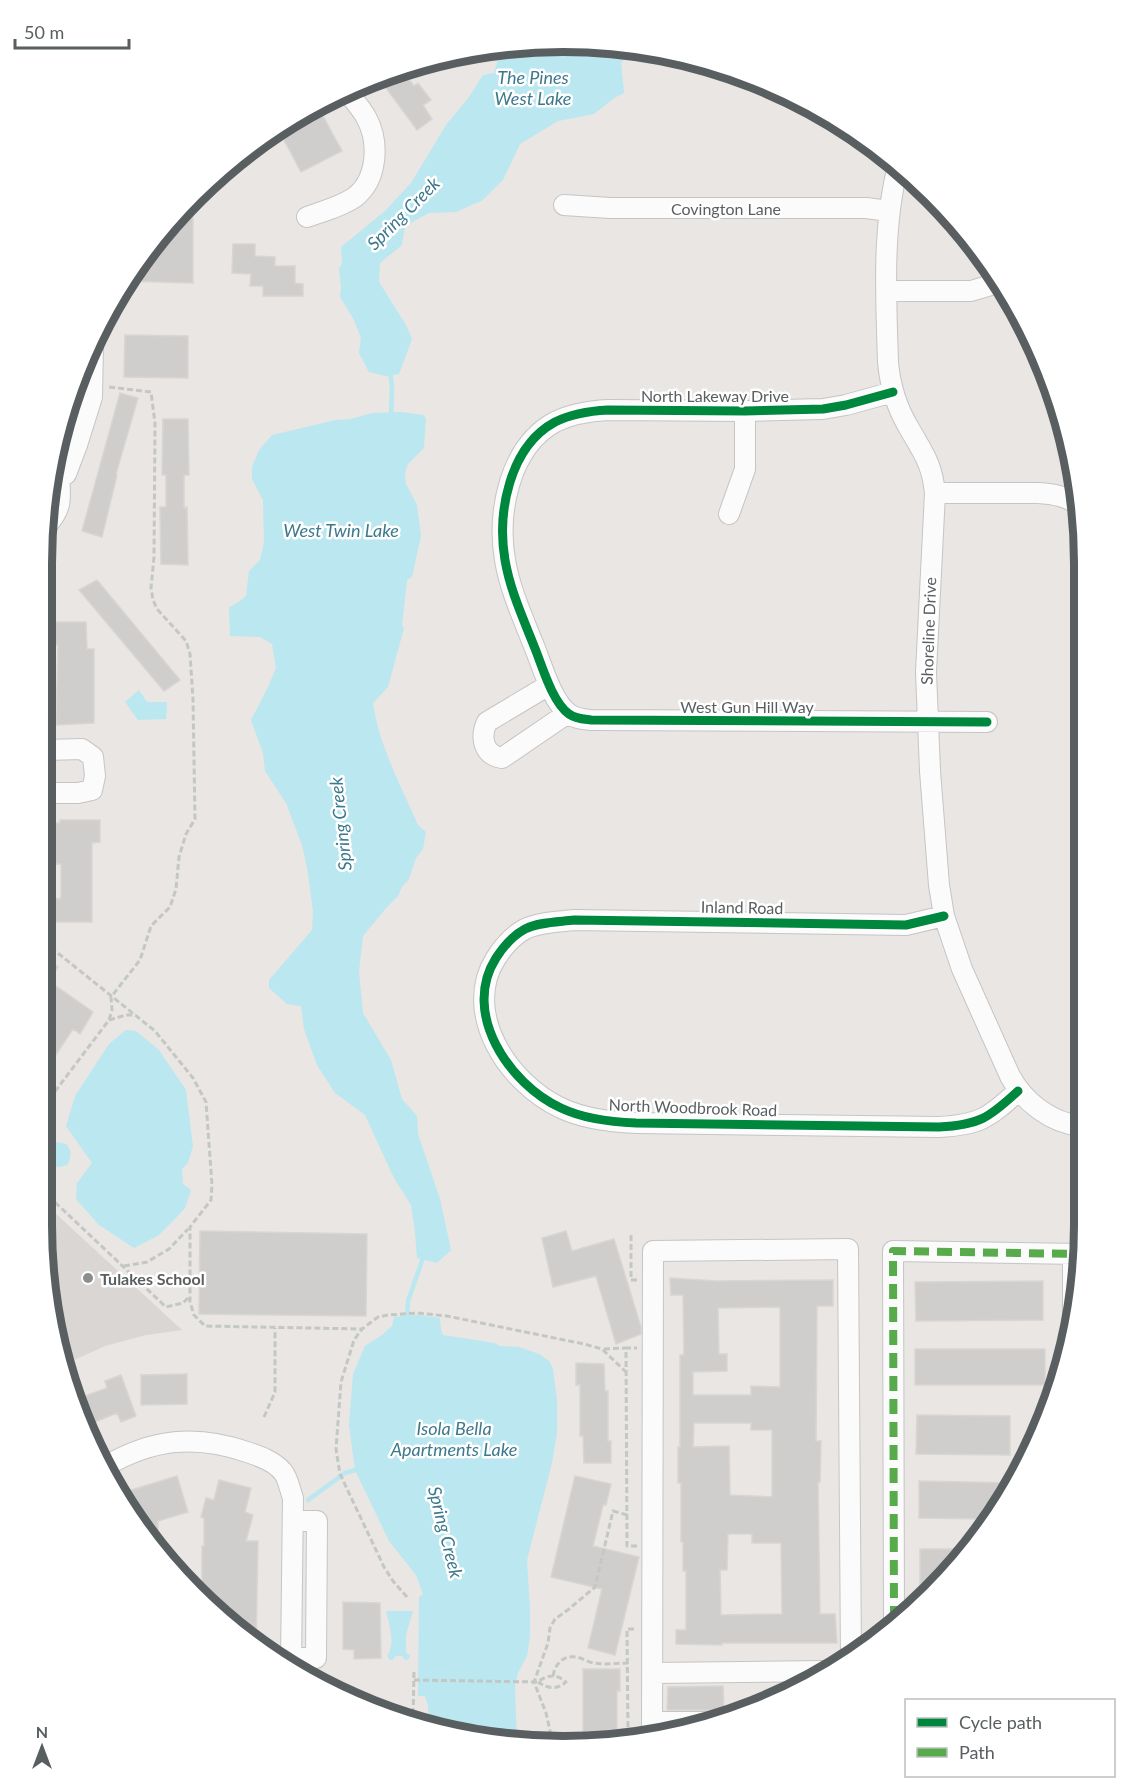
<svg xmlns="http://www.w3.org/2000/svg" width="1127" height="1789" font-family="Lato,sans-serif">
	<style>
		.education { fill: #dad6d3 }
		.water { fill: #bae7f0 }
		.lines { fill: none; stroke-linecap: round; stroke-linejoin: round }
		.stream { stroke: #bae7f0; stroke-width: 4.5 }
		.building { fill: #d0cecc; stroke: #d8d5d2; stroke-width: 1.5; fill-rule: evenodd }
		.minor-casing { stroke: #c5c5c5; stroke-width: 22 }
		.path { stroke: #c3c8c4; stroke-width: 3; stroke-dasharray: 6 3; stroke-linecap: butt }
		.minor { stroke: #fcfbfb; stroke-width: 20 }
		.quiet { stroke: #58ab4b; stroke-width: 8; stroke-dasharray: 15 8; stroke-linecap: butt }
		.cycleway-casing { stroke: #fff; stroke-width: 13 }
		.cycleway { stroke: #00873e; stroke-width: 9 }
		.poi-dot { fill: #8b8e8e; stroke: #fff; stroke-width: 2 }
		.labels { text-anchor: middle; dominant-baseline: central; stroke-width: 5; stroke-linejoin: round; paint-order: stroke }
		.street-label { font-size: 16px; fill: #595e60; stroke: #fff }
		.poi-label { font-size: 16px; font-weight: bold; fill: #595e60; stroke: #fff; text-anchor: start }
		.water-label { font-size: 18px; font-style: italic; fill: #3d798c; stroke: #fff }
		.rim { fill: none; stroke: #595e60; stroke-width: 8 }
	</style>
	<rect width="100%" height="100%" fill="#e9e6e3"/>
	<path class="education" d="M42,1201L182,1330L146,1335L105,1346L65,1364L42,1226Z"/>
	<path class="water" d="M598,43L639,50L621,62L624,93L614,98L594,114L558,121L520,144L503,180L483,200L456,212L429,213L405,226L402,245L380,263L379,282L406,325L412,339L399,374L385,376L369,372L359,353L361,338L354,320L340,297L341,287L339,269L342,263L341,247L385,211L411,183L446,125L469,97L483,75L494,73L502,46Z
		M402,412L423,415L426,418L424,448L408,464L405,473L406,484L417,505L421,536L412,577L407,580L402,626L404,628L388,687L373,703C379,746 401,786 418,825L426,832L423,849L416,858L409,879L402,887L398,896L387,907L363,936L359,972L363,1013L391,1060L402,1099L417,1116L418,1134L440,1199L451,1250L437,1263L417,1258L415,1232L411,1205L394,1178L365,1115L335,1093L317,1065L304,1029L301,1006L287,1004L269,988V980L312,930L313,912L308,873L302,845L286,803L265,771L263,753L251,720L268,687L276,668L272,644L260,637L230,636L229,607L237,603L246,596L249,571L260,560L264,542L263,500L252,479V467L259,450L272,435L336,420L351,419L372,413Z
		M139,690L147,702H167L166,719L138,720L125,702Z
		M126,1030L136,1031L159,1050L186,1090L193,1146L188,1163L182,1169L183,1184L191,1190L185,1208L172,1222L159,1235L134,1248L99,1225L76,1199L77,1183L92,1163L66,1126L75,1096L109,1044Z
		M43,1133L51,1141L66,1144C72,1151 71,1156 68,1164C55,1171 51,1165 42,1156Z
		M418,1315L440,1318L441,1331L443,1335L494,1343L500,1346L519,1347L539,1354L549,1361L553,1369L557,1400V1433L552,1463L527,1560L530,1610V1637L527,1656L518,1673L515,1686L517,1743L429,1726L428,1705L425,1696H418L419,1597L423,1594L416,1575L389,1541L355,1470L349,1425L353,1374L365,1346L382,1335L392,1326L394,1317Z
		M386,1611H413L406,1635V1653L410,1655L409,1659L405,1660L402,1656H395L393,1660H390L387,1656C396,1644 389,1624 386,1611Z"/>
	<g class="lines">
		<path class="stream" d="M390,371L392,387L391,417
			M407,1322L408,1301L424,1255
			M308,1500L345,1473L359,1469"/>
	</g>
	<path class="building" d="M405,74L414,86L418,83L431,100L423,105L432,119L417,130L386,88Z
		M323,116L342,151L301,172L283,138Z
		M193,200V283L129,281L150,246Z
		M233,244H255V256L275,257V266H295V283L303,284V296H263V286H250L251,274L232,273Z
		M125,335L188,336V378L124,377Z
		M120,393L138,398L116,474L117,475L102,537L82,531Z
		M163,419H188L189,475H184V508L187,507L188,565L161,564L160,507H166V475H162Z
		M97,580L180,680L164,691L79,590Z
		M51,622H86L87,649H94V723L56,725L58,645H50Z
		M60,820H100V842L92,843V922H52L51,898L61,899V864H44V823H60Z
		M44,957L58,967L49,981L93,1012L80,1034L73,1029L43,1074Z
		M200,1231L367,1234L366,1316L199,1314Z
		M566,1231L572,1251L614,1239L641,1327V1334L616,1344L596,1276L553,1287L542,1238Z
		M670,1278L717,1281L833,1280V1306H817L816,1441H821L820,1482H818L820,1614H835L837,1643H722V1645L676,1644V1630H686V1571H683V1542H681V1483H678V1447H680V1355H684L683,1295H671ZM780,1307V1387L751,1386V1395H693V1372L727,1371V1354H719L718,1308ZM694,1423H751V1430H772V1497L730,1495L729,1446L693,1447ZM728,1534H752V1543H781L782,1614L721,1615L720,1570H727Z
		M1043,1281V1320L916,1321L915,1282Z
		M915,1349H1045V1385H915Z
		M576,1363L604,1364L605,1391H608V1441H611V1463H584L583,1436H580V1385H576Z
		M187,1374V1404L141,1405V1375Z
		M121,1375L136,1416L121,1422L117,1413L95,1422L85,1396L107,1388L105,1381Z
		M917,1415L1010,1416V1455L916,1454Z
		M177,1476L188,1512L158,1521V1545L133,1519L125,1492Z
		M575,1476L611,1484L606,1505H603L593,1546L639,1557L615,1655L588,1648L602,1589L551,1577Z
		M219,1480L251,1488L245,1512L253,1515L246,1541H258L256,1645L246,1639L202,1593V1546H204V1518L201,1517L206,1498L214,1500Z
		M919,1481L1012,1483L991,1519L919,1518Z
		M920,1549H971L932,1586H920Z
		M343,1602L380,1603L381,1658L354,1659V1650L343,1649Z
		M583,1669H620V1691H617V1737L583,1741Z
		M723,1686L724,1713L715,1710H667L668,1687Z"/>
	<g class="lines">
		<defs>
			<path id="minor" d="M898,166C882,229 886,297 888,362C890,385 897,408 909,428C923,453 932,463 935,493L926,672L930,771L939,885L944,916L962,969L1010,1076C1024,1102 1051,1123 1081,1126
				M564,205L610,208H866L889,211
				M307,217C323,211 341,207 355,197C378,179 379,142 367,119C362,109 354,100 347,92
				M887,291H971L998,283
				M893,392L846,405L823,409L745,411L608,410C589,411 571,414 555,422C509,447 497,513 505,560C510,590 523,618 534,646C542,665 552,702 569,714C576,719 583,719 591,720L987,722
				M50,481L66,474L77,445L92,397L93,345
				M935,493H1038C1053,494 1067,496 1080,506
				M729,514L745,469V411
				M46,526C62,509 61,499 59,477
				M549,685L487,722C480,737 483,755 502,758L568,713
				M45,793H78L92,790L95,776L93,757L82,749L45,750
				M944,916L906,925L574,920C558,922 539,922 525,929C512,936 503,947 496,958C461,1013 509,1084 561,1108C584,1119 610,1122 636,1123L939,1127C979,1125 989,1118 1018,1091
				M1073,1254V1320
				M106,1466C152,1439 196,1434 247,1452C259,1456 274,1461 283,1472C288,1478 290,1490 293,1498L291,1663
				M894,1621L893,1251L1081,1254
				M291,1658H316L317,1521H293
				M652,1673L827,1671
				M652,1722H715
				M652,1734L653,1251L848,1249L851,1660"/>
		</defs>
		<use href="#minor" class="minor-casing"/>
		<path class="path" d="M44,874L53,866L54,810
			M44,942L155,1031L193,1078L206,1102L212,1185L211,1200L190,1227V1302L194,1315L205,1326L362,1329
			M109,1020L126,1015H136
			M44,1106L109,1020L112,1010L111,997L140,960L151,926L170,907L176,889L179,857L186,834L195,819L193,699L190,654L186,641L157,609L153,600L151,588L154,557L155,423L151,392L109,387
			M42,1190L166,1307L183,1303L190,1296
			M631,1235V1280H638
			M124,1266L147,1262L169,1249L188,1229
			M604,1349L626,1348
			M264,1417L275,1392V1328
			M637,1546H627L626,1348H637
			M407,1597L393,1581L384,1567L340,1474L336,1449L341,1382L354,1340L362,1329L378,1317L388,1315L417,1313L447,1316L584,1344L602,1349L626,1372
			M553,1676C555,1664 563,1655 576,1657C582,1658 588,1662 594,1663C605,1665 617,1663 628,1663
			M414,1680L538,1682C548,1674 557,1674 566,1682C557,1690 548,1689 538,1682
			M413,1723L414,1670
			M628,1736L627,1629H637
			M553,1744L546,1713L534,1682L548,1643L550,1628L555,1619L569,1609L595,1587L613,1511L627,1515"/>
		<use href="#minor" class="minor"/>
		<path class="quiet" d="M1073,1254V1320
			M894,1621L893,1251L1081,1254"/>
		<defs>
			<path id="cycleway" d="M893,392L846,405L823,409L745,411L608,410C589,411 571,414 555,422C509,447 497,513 505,560C510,590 523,618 534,646C542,665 552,702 569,714C576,719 583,719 591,720L987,722
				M944,916L906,925L574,920C558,922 539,922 525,929C512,936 503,947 496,958C461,1013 509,1084 561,1108C584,1119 610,1122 636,1123L939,1127C979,1125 989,1118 1018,1091"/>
		</defs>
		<use href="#cycleway" class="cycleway-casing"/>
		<use href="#cycleway" class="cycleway"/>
	</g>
	<circle class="poi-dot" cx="88" cy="1278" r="6"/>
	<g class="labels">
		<g class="street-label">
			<text x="726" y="208">Covington Lane</text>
			<text x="715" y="395">North Lakeway Drive</text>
			<text transform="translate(928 631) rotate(-88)">Shoreline Drive</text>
			<text x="747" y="706">West Gun Hill Way</text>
			<text transform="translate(742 907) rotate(1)">Inland Road</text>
			<text transform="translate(693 1107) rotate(2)">North Woodbrook Road</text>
		</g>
		<g class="poi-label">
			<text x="100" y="1278">Tulakes School</text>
		</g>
		<g class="water-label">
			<text x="533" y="77">The Pines<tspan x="533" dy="21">West Lake</tspan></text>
			<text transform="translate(403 213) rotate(-45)">Spring Creek</text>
			<text x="341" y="530">West Twin Lake</text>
			<text transform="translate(340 824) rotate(-96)">Spring Creek</text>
			<text x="454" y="1428">Isola Bella<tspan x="454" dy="21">Apartments Lake</tspan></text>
			<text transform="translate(446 1532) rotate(76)">Spring Creek</text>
		</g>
	</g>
	<path d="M0 0H1127V1789H0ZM563 52H563A511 511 0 0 1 1074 563V1225A511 511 0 0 1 563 1736H563A511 511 0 0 1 52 1225V563A511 511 0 0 1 563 52Z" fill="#fff" fill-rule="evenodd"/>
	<path class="rim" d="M563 52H563A511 511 0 0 1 1074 563V1225A511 511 0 0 1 563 1736H563A511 511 0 0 1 52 1225V563A511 511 0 0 1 563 52Z"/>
	<rect x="905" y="1699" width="210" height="78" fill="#ffffff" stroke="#bdbfbf" stroke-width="1.5"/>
	<rect x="917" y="1718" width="30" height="9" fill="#00873e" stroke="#bdbfbf" stroke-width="1.5"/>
	<text x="959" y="1729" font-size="18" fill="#595e60">Cycle path</text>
	<rect x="917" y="1748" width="30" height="9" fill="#58ab4b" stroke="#bdbfbf" stroke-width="1.5"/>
	<text x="959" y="1759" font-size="18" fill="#595e60">Path</text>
	<g transform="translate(42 1747)" stroke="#ffffff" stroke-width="4.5" paint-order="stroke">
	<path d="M0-4.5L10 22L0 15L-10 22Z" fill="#595e60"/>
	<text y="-9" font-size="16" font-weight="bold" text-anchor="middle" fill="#595e60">N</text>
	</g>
	<path d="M15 39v9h114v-9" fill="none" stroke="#595e60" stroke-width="3"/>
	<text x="24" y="39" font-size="18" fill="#595e60" stroke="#ffffff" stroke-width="4.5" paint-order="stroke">50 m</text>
</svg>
